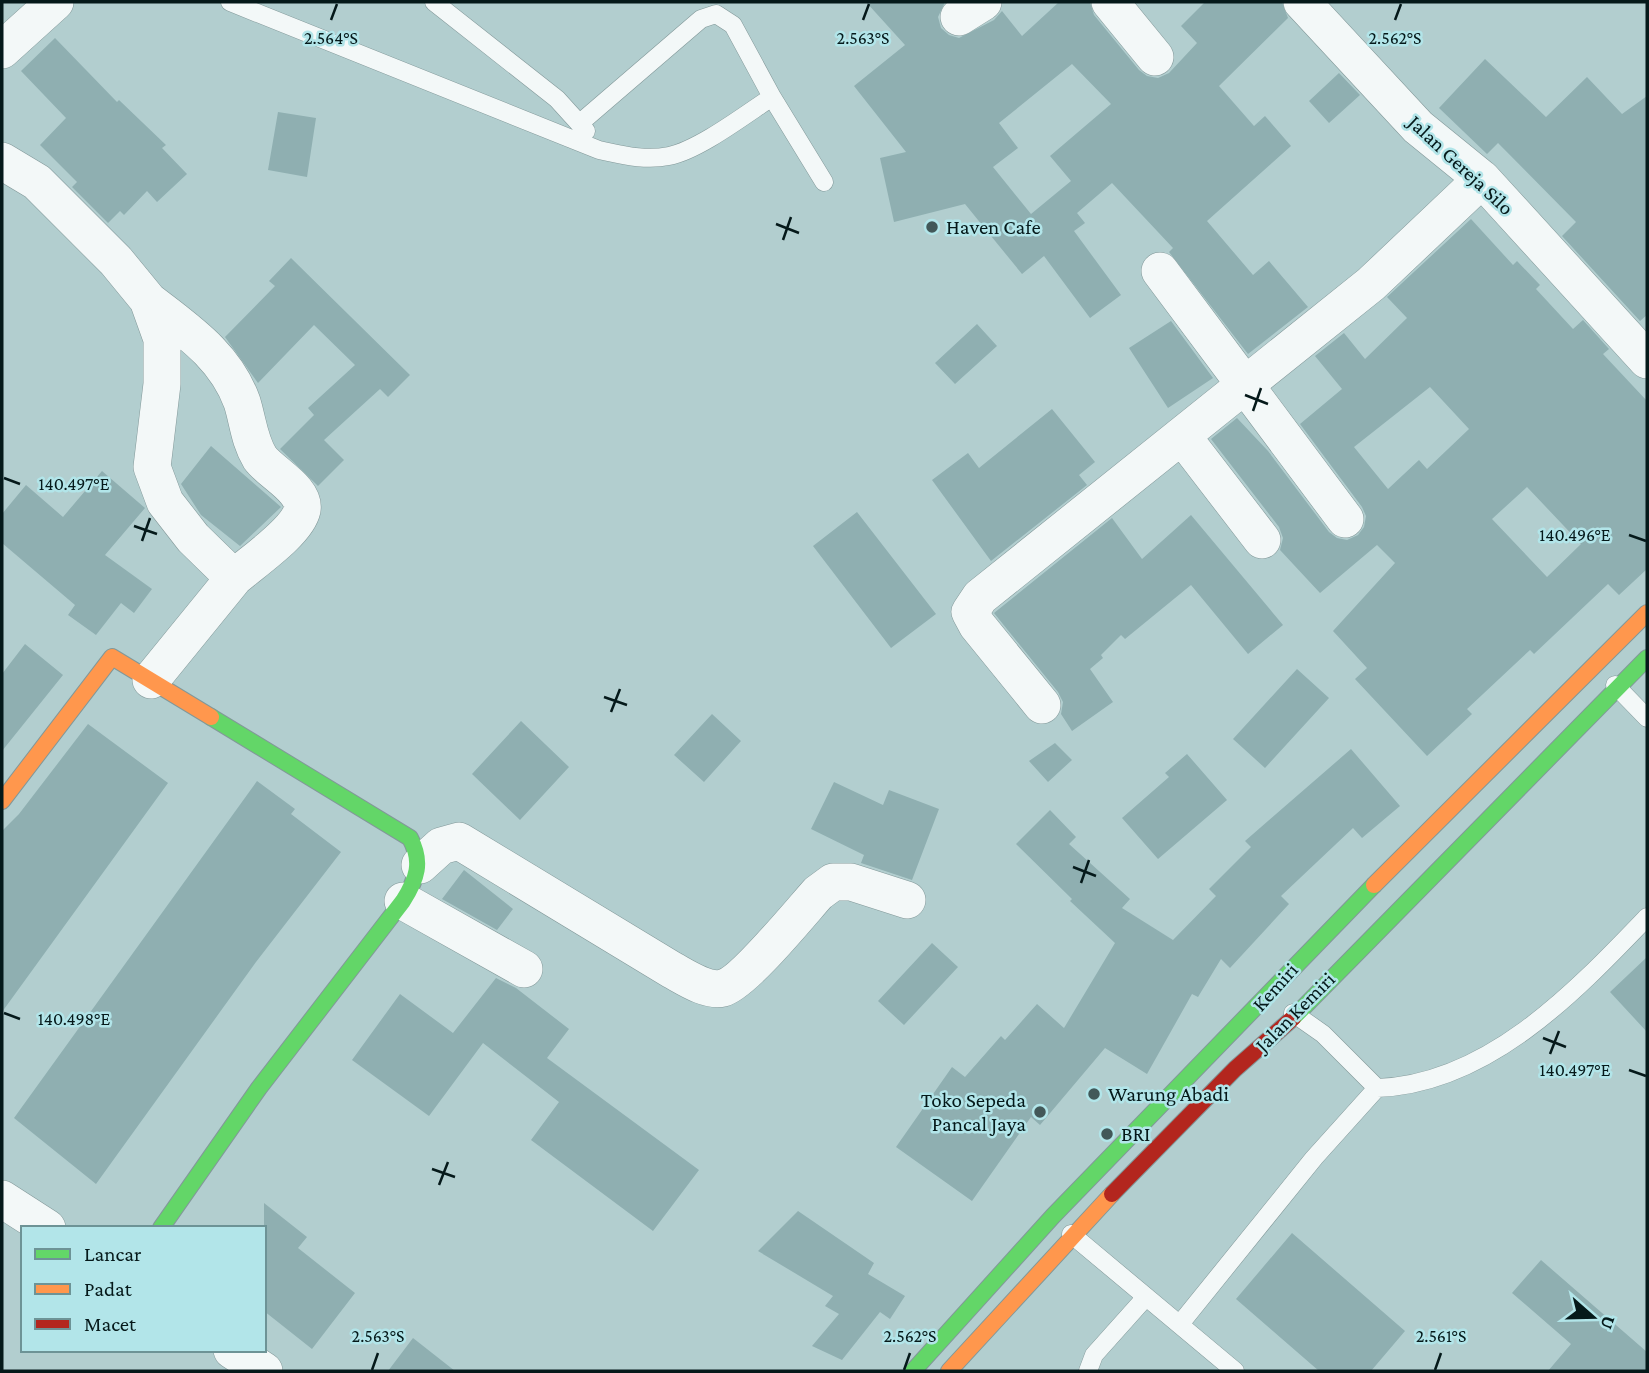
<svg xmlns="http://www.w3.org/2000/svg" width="1649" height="1373" font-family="'Crimson Pro',serif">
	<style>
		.building { fill: #8fafb1; fill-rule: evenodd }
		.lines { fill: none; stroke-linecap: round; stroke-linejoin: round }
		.lane-casing { stroke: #829899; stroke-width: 19 }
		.street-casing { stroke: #829899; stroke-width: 38 }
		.fast-casing { stroke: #829899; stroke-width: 18 }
		.slow-casing { stroke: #829899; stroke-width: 18 }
		.jam-casing { stroke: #829899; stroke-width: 18 }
		.lane { stroke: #f3f8f8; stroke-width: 18 }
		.street { stroke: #f3f8f8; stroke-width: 37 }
		.fast { stroke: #63d668; stroke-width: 16 }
		.slow { stroke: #ff974d; stroke-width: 16 }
		.jam { stroke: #b3261e; stroke-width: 16 }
		.ticks { fill: none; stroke: #05191a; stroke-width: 2.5 }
		.poi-dot { fill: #425859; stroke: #b2e5e9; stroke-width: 2.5 }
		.labels { text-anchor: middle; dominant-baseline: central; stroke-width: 5; stroke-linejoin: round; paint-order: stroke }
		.street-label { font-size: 21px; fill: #05191a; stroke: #b2e5e9 }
		.poi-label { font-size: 21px; fill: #05191a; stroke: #b2e5e9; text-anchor: start }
		.ticks-label { font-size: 18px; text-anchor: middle; fill: #05191a; stroke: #b2e5e9; stroke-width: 5; stroke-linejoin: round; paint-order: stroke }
	</style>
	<rect width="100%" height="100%" fill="#b2cecf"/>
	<path class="building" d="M866,2H945L938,17L941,28L949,35L959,38L994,20L1002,11L1022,36L1059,2H1090L1094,15L1139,70L1147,76L1158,78L1169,73L1197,43L1181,26L1205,2H1282L1288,18L1219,86L1254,126L1265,116L1291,146L1207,221L1253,275L1269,261L1308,307L1248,354L1169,252L1173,248L1112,183L1077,213L1085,223L1074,231L1121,295L1090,318L1044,256L1022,274L965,204L894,222L880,158L906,152L854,86L905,45ZM1072,64L1111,104L1050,156L1071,181L1031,214L993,167L1018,148L999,123Z
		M55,38L117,102L119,100L166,145L162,148L187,174L157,202L147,191L124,215L120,211L108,223L72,187L77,182L40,145L66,118L21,71Z
		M1485,59L1546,117L1587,77L1622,114L1647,96V315L1640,321L1562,236L1576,222L1498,143L1487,154L1439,108Z
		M1339,73L1360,95L1329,123L1309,101Z
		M278,112L316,118L307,177L268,170Z
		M1471,219L1513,265L1517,261L1540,285L1536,289L1573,329L1583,320L1609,349L1603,354L1647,401V569L1619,595L1608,584L1534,654L1530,650L1467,709L1472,714L1427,756L1355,679L1367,668L1333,631L1395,563L1377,545L1320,593L1280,550L1283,538L1279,527L1211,439L1237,418L1268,451L1329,532L1337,538L1347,540L1358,535L1364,527L1366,516L1362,507L1300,424L1342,389L1315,356L1344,333L1365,359L1407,318L1387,297ZM1430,387L1469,429L1427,469L1419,460L1388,489L1354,447ZM1527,487L1581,544L1547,577L1492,519Z
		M291,258L410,375L388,397L380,389L324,440L344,460L318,486L280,449L314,415L308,408L355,365L314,325L258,383L225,337L275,286L269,281Z
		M1171,321L1213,378L1168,408L1129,348Z
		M977,324L997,346L955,384L935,363Z
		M1052,409L1095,462L1079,475L1087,485L991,561L932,480L968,453L979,468Z
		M211,446L281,507L240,546L201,515L181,484Z
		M102,471L145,508L105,555L152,589L134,613L121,603L96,635L68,615L75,605L2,543V514L26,485L63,517Z
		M857,512L936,614L891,648L813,546Z
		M1191,515L1283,625L1248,654L1191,585L1125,639L1121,635L1101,655L1103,658L1090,669L1113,702L1072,731L1061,714L1063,702L1058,692L994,613L1112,518L1142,559Z
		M25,644L63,675L2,751V674Z
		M1297,669L1329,698L1265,768L1233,739Z
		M712,714L741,741L704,782L674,755Z
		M521,721L569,767L520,820L472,774Z
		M88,724L168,783L2,1012V831L19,814Z
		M1055,743L1072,760L1048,782L1029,761Z
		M1351,749L1400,806L1362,838L1353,828L1281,896L1289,904L1230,968L1221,959L1198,997L1192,994L1147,1074L1105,1048L1040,1125L1031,1117L972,1201L896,1147L952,1067L965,1077L1001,1036L1005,1040L1037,1004L1064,1028L1115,943L1070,901L1072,899L1016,844L1050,810L1076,837L1069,844L1130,899L1122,908L1173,940L1216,896L1209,889L1251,847L1245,841Z
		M1187,754L1227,800L1158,859L1122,818L1169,777L1165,773Z
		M257,781L295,809L291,814L341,852L256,962L96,1184L14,1118Z
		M834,782L883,805L889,790L939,809L912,880L861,863L864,855L811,829Z
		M464,870L513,909L497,930L442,899Z
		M932,943L958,967L904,1025L878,1001Z
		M1647,957V1032L1610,992Z
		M496,978L516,988L569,1029L547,1058L699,1170L653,1231L531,1140L559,1102L483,1043L429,1116L352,1060L400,994L453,1033Z
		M264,1203L307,1237L298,1248L355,1293L312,1349L264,1311Z
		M798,1211L874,1263L868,1274L905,1296L890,1319L880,1312L842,1360L812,1346L839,1314L825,1306L833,1296L758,1251Z
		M1292,1233L1405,1331L1371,1371H1319L1236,1299Z
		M1541,1260L1647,1352V1371H1548L1571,1344L1512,1293Z
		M413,1338L455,1371H388Z"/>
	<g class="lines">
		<defs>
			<path id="lane" d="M230,2L599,150C623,155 645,161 669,156C699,150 746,114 772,97L824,182
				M434,2L557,99L586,131
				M580,123L701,19L716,14L733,25L772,97
				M1615,685L1647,718
				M1293,1013L1323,1034L1377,1088
				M1071,1234L1235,1371
				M1180,1324L1314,1158L1377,1088C1488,1084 1575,992 1647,917
				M1088,1371L1094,1355L1145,1298"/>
			<path id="street" d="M1110,2L1155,57
				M1302,2L1418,127L1482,179L1647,360
				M959,17L983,2
				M2,50L55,2
				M2,161L37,182L116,261L148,300L162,339V384L152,467L165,502L193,538L234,578L151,680
				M1160,271L1345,519
				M149,301C186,330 225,355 242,402C248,421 249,440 260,458C271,473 306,490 302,510C297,532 252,562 234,578
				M1182,436L1262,540
				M1042,705L977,625L970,612L980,597L1371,284L1482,179
				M420,865L441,846L459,841L672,970C685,977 707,992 723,988C743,983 801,912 818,893L833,882H851L907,900
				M403,901L524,969
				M2,1199L47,1228
				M232,1350L264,1371"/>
			<path id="fast" d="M1293,1018L1647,658
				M161,1228L259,1088L403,901C417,879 423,862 410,838L211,717
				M913,1371L1053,1216L1374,885"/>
			<path id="slow" d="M2,801L112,657L211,717
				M1374,885L1647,613
				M949,1371L1112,1194"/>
			<path id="jam" d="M1112,1194L1235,1069L1293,1018"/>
		</defs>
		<use href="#lane" class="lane-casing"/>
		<use href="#street" class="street-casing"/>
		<use href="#fast" class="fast-casing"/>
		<use href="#slow" class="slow-casing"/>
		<use href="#jam" class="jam-casing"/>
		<use href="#lane" class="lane"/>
		<use href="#street" class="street"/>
		<use href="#fast" class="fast"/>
		<use href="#slow" class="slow"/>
		<use href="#jam" class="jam"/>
	</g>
	<path class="ticks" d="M331,20L337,4M863,20L869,4M1395,20L1401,4M776,224L799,233M783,240L791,217M1245,395L1268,404M1253,411L1261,388M4,478L20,484M134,526L157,534M1629,535L1646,541M142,541L150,518M604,697L627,705M611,712L620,689M1073,867L1096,876M1081,883L1089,860M4,1013L20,1019M1543,1038L1566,1047M1550,1054L1559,1031M1629,1070L1646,1076M432,1169L455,1177M439,1185L448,1162M372,1370L378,1353M904,1370L910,1353M1435,1370L1441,1353"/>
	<g class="poi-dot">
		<circle cx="932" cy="227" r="7"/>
		<circle cx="1094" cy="1094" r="7"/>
		<circle cx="1040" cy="1112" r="7"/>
		<circle cx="1107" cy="1134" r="7"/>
	</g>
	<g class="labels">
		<g class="street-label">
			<text transform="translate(1461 165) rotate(43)">Jalan Gereja Silo</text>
			<text transform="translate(1275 987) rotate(-48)">Kemiri</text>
			<text transform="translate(1295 1012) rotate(-45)">Jalan Kemiri</text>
		</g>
		<g class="poi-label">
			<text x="946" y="227">Haven Cafe</text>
			<text x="1108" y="1094">Warung Abadi</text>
			<text x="1026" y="1100" text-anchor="end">Toko Sepeda<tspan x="1026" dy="24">Pancal Jaya</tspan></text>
			<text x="1121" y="1134">BRI</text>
		</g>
	</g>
	<g class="ticks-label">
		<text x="1395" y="44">2.562°S</text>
		<text x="331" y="44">2.564°S</text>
		<text x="863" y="44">2.563°S</text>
		<text x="74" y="490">140.497°E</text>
		<text x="1575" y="541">140.496°E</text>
		<text x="74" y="1025">140.498°E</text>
		<text x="1575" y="1076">140.497°E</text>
		<text x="378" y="1342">2.563°S</text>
		<text x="910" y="1342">2.562°S</text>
		<text x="1441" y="1342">2.561°S</text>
	</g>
	<rect width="1649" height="1373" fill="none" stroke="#05191a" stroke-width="7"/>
	<rect x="21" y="1226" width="245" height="126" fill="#b2e5e9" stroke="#6d9396" stroke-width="2"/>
	<rect x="35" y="1249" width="35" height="10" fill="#63d668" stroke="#6d9396" stroke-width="2"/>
	<text x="84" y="1261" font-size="21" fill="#05191a">Lancar</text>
	<rect x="35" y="1284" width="35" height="10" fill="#ff974d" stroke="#6d9396" stroke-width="2"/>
	<text x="84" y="1296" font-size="21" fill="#05191a">Padat</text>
	<rect x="35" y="1319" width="35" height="10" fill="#b3261e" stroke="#6d9396" stroke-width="2"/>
	<text x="84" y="1331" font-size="21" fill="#05191a">Macet</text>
	<g transform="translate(1593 1317) rotate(110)" stroke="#b2e5e9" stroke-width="5" paint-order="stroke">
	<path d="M0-5L12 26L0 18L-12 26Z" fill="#05191a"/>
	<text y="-10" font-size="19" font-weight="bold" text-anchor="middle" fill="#05191a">U</text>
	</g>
</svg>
